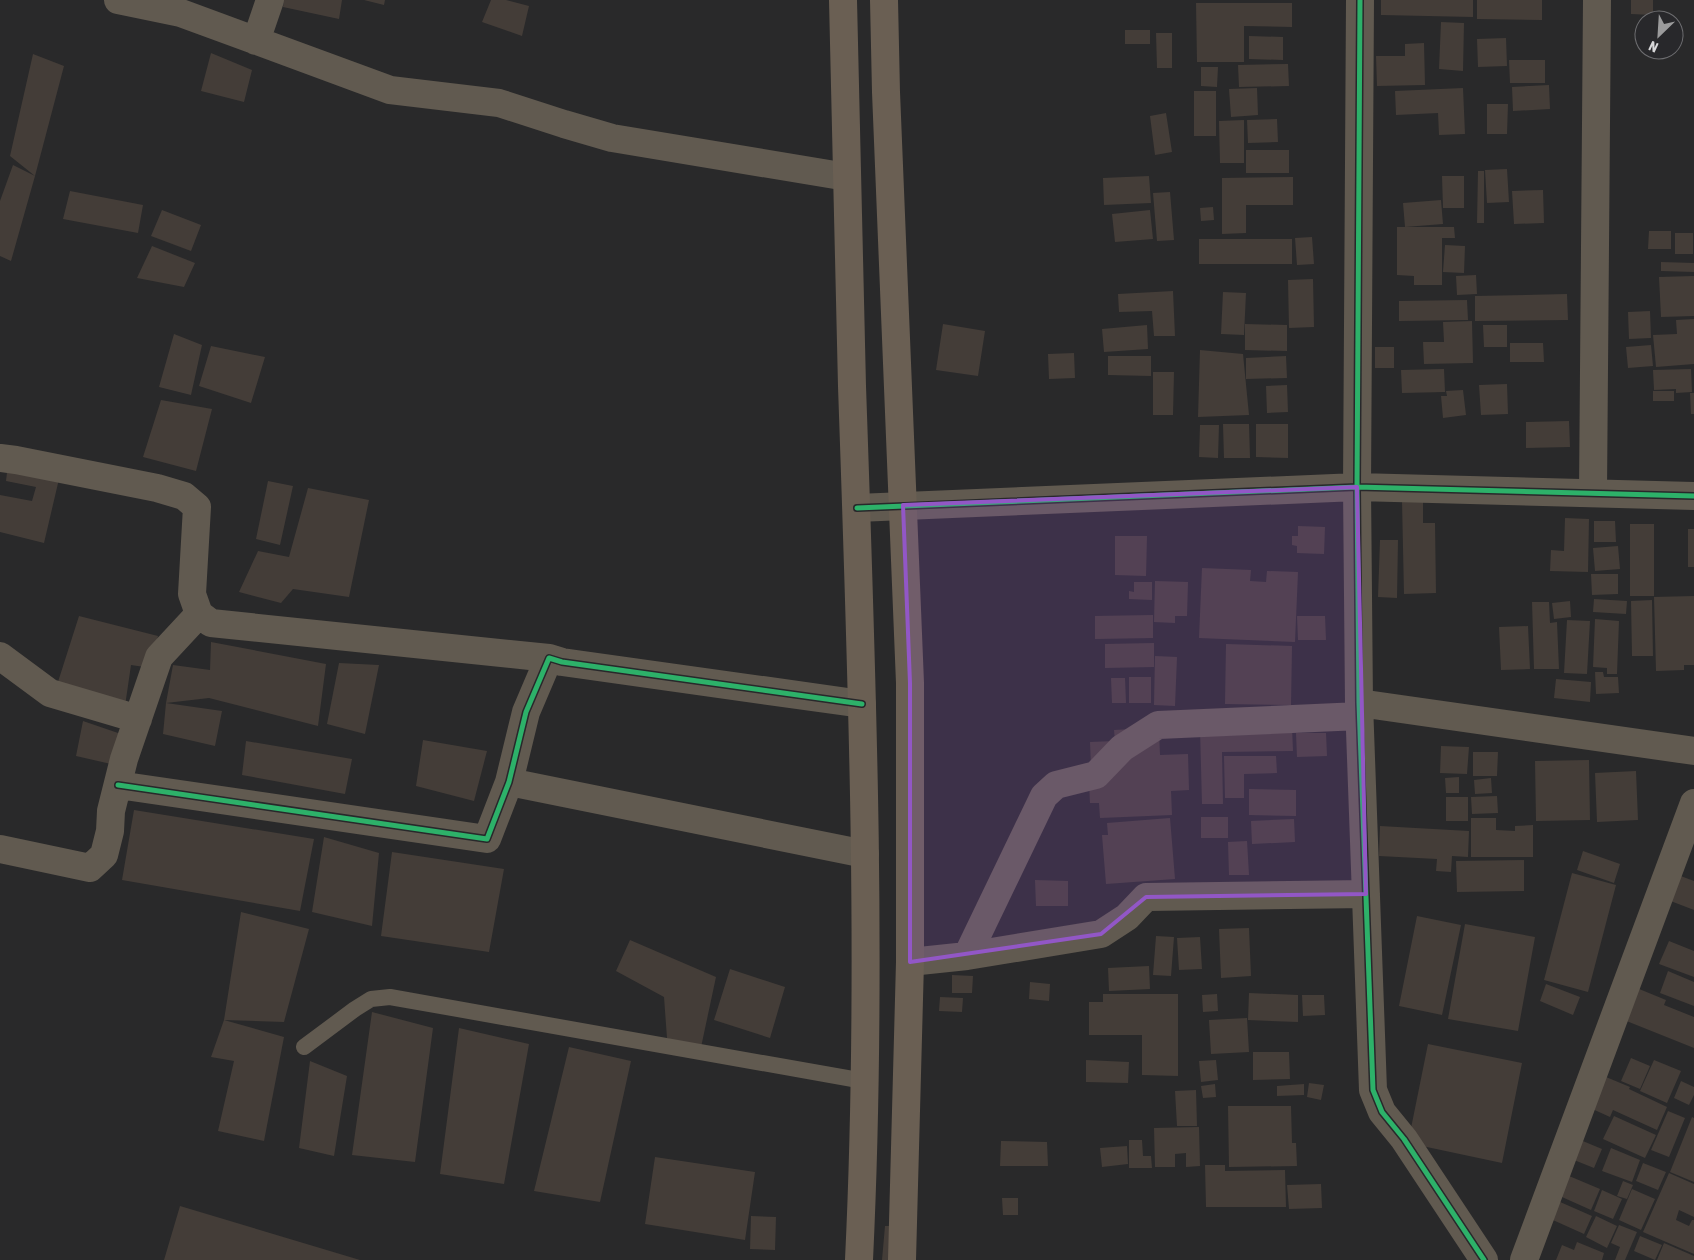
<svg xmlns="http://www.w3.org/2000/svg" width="1694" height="1260" font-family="'Asap Condensed',sans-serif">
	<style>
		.building { fill: #443d38 }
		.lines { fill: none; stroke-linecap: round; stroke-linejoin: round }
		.lane { stroke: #615a50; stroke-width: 16 }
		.street { stroke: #615a50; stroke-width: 28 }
		.highway { stroke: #6a5f53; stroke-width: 28 }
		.cycleway-casing { stroke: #28282b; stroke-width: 8 }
		.cycleway { stroke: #2db169; stroke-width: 5 }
		.marked { fill: #9257c6; fill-opacity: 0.2; stroke: #9257c6; stroke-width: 4; stroke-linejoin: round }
	</style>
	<rect width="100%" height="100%" fill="#29292a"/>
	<path class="building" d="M284,0H342L339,19L283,7Z
		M364,0H385L384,5Z
		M491,0H506L529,6L522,36L482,22Z
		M1381,0H1473V17L1381,15Z
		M1477,0H1542V20L1477,19Z
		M1631,0H1653V15L1631,14Z
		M1196,3H1292V27L1244,26V62H1197Z
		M1441,22L1464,23L1463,71L1439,69Z
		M1125,30H1150V44H1125Z
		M1156,33H1172V68H1157Z
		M1249,36L1283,37V60L1249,59Z
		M1506,38L1507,66L1478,67L1477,39Z
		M1424,43L1425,85L1377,86L1376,56H1405V44Z
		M211,53L252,70L244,102L201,91Z
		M33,54L64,66L35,176L10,156Z
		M1509,60H1545V83H1510Z
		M1288,64L1289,86L1239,87L1238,65Z
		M1201,67H1218L1217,87L1201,86Z
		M1549,85L1550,109L1513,111L1512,87Z
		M1257,88L1258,115L1231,117L1229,89Z
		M1463,88L1465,134L1439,135L1438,113L1396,115L1395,91Z
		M1194,91H1216V136H1194Z
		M1487,104H1508L1507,134H1487Z
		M1166,113L1172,152L1155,155L1150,116Z
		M1277,119L1278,142L1248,143L1247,120Z
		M1244,120V163H1220L1219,121Z
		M1246,150H1289V173H1246Z
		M13,165L35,176L11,261L0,256V201Z
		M1507,169L1509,202L1487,203L1485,170Z
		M1478,171H1484V223H1477Z
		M1149,176L1151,203L1104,205L1103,178Z
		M1442,176H1464V208H1443Z
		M1293,177V205H1246V233L1222,234V178Z
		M1543,190L1544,223L1514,224L1512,191Z
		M70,191L143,205L138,233L63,219Z
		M1170,192L1174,240L1157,241L1153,193Z
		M1441,200L1443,224L1405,227L1403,203Z
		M1213,207L1214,220L1201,221L1200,208Z
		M162,210L201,225L191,251L151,236Z
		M1150,210L1153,239L1115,242L1112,214Z
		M1397,227H1454L1455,238H1442V285H1414V276L1397,275Z
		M1649,231H1671V249H1648Z
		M1675,233H1693V254H1675Z
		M1312,237L1314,264L1297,265L1295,238Z
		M1199,239H1292V264H1199Z
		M1445,245L1465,246L1464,273L1443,272Z
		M152,246L195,263L184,287L137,278Z
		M1661,262L1694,263V272L1661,271Z
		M1476,275L1477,294L1457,295L1456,276Z
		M1694,276V316L1661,317L1659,277Z
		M1313,279L1314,327L1289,328L1288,280Z
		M1173,291L1175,336H1154L1152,311L1119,312L1118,294Z
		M1223,292L1246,293L1244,335L1221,334Z
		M1567,294L1568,320L1475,321V296Z
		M1467,300L1468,320L1399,321V301Z
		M1650,311L1651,338L1629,339L1628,312Z
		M1694,319V364L1656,367L1653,335L1677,334L1676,320Z
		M1472,321L1473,363L1424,364L1423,342H1444L1443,322Z
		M943,324L985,331L978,376L936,370Z
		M1245,324L1287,325V351L1245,350Z
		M1147,325L1148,349L1104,352L1102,329Z
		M1483,325H1507V347H1484Z
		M174,334L202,345L191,395L159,387Z
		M1510,343H1543L1544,362H1510Z
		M1651,345L1653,366L1628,368L1626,347Z
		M211,346L265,357L251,403L199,386Z
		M1375,347H1394V368H1375Z
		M1200,350L1243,354L1249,415L1198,417Z
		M1074,353L1075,378L1049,379L1048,354Z
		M1108,356H1151V376L1108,375Z
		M1286,356L1287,378L1246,379V358Z
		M1444,369L1445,392L1402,393L1401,370Z
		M1691,369L1692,392L1676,393V389L1654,390L1653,370Z
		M1153,372H1174L1173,415H1153Z
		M1507,384L1508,414L1481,415L1479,385Z
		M1287,385L1288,412L1267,413L1266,386Z
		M1463,390L1466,415L1443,418L1441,396H1447L1446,391Z
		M1653,391H1674V401H1653Z
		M1690,393H1694V414H1691Z
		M161,400L212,409L196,471L143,457Z
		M1569,421L1570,447L1526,448V422Z
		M1223,424H1249L1250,458H1224Z
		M1256,424H1288V458L1256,457Z
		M1200,425H1219L1218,458L1199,457Z
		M8,464L59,479L44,543L0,532V495L32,501L36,487L6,481Z
		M268,481L293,486L280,545L256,539Z
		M308,488L369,500L349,597L293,589L281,603L239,592L258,551L289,557Z
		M1402,501H1423V523H1435L1436,593L1404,594Z
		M1565,518L1589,519L1588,572L1550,571L1551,550L1564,551Z
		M1594,521H1615L1616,542H1594Z
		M1630,524H1654V596H1630Z
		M1298,526L1325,527L1324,554L1297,553V546L1292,545V536H1298Z
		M1688,529H1694V567H1688Z
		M1115,536H1147L1146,576L1115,575Z
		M1380,540H1398L1397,598L1378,597Z
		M1618,546L1620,569L1595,571L1593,548Z
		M1202,568L1251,570L1250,581L1266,582L1267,571L1298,572L1295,642L1199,638Z
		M1591,574H1618V594L1592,595Z
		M1155,581L1188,582L1187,616H1175V623L1154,622Z
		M1134,582H1152V600L1129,599V591L1134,592Z
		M1694,596V665H1684V670L1656,671L1654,597Z
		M1594,599L1627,601L1626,614L1593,612Z
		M1652,600L1653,656H1632L1631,601Z
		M1570,601L1571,617L1554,619L1552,603Z
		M1532,602H1549L1550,623L1557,622L1559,669H1534Z
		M1153,615V638L1095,639V616Z
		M79,616L158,636L151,668L131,665L125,706L57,685Z
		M1297,616H1325L1326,640H1298Z
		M1595,619L1619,621L1617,674H1607V668L1593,667Z
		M1567,620L1590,621L1587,674L1564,673Z
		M1528,626L1530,669L1501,670L1499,627Z
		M211,642L326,664L318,726L209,698L166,703L222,711L215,746L163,734L166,703L173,665L210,670Z
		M1154,643V667L1105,668V644Z
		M1226,644L1292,646L1291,705L1225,704Z
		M1155,656L1177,657L1175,706L1154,705Z
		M339,663L379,665L365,734L327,724Z
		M1595,672H1603L1604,677H1618L1619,693L1596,694Z
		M1129,677H1151V703H1129Z
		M1111,678H1125L1126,703H1112Z
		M1556,679L1591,682L1590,702L1554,698Z
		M83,721L121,734L111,764L76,756Z
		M1292,727L1293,751L1222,752L1223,804H1202L1200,728Z
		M1152,728L1159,731L1160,755L1188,754L1189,790L1171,791L1172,815L1100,818L1099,803H1090L1089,782L1091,767L1090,742L1115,741L1114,730Z
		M1296,733H1326L1327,756L1297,757Z
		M423,740L487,751L474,801L416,786Z
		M246,741L352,759L345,794L242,775Z
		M1441,746L1469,747L1467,774L1440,773Z
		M1473,752H1498L1497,776H1473Z
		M1224,756H1276L1277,773L1244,774V798H1225Z
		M1589,760L1590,820L1536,821L1535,761Z
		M1636,771L1638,820L1597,822L1595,773Z
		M1459,777V793H1446L1445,778Z
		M1491,778L1492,793L1475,794L1474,780Z
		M1249,789L1296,790V816L1249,815Z
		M1497,796L1498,813L1472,814L1471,797Z
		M1446,797H1468V821H1446Z
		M134,810L314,839L300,911L122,880Z
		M1201,817H1228V838H1201Z
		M1170,818L1175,879L1106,884L1102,835H1108L1107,823Z
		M1471,818H1496V830L1515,831V826L1533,825V857H1471Z
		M1294,819L1295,842L1252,844L1251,821Z
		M1380,826L1469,831L1468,857L1452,856L1451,872L1436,871L1437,859L1379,856Z
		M324,837L379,853L372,926L312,912Z
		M1247,841L1249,875H1229L1228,842Z
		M1583,851L1620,864L1614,883L1577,870Z
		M392,852L504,869L489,952L381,936Z
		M1524,860V891L1457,892L1456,861Z
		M1572,873L1616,885L1588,992L1544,980Z
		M1678,875L1694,881V910L1668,900Z
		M1035,880L1068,881V906H1036Z
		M241,912L309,929L284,1022L224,1020Z
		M1417,916L1461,925L1442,1015L1399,1006Z
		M1465,924L1535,937L1518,1031L1448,1019Z
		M1249,928L1251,976L1221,978L1219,929Z
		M1156,936L1174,937L1171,976L1153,975Z
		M1200,937L1202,969L1179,970L1177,938Z
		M630,940L716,977L700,1052L667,1038L664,997L616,971Z
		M1669,941L1694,951V977L1659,964Z
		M1149,966L1150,989L1109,991L1108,968Z
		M730,969L785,987L770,1038L714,1020Z
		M1668,971L1694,982V1006L1660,993Z
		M952,975L973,976L972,993H952Z
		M1030,982L1050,984L1049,1001L1029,999Z
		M1546,984L1580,997L1573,1015L1540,1001Z
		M1627,984L1666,1000L1664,1005L1694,1017V1048L1614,1016Z
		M1249,993L1298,995V1022L1248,1020Z
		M1103,994H1178V1076L1142,1075V1035H1089V1002H1103Z
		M1217,994L1218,1011L1203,1012L1202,995Z
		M1302,995H1324L1325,1015L1303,1016Z
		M940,997L963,998L962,1012L939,1011Z
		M372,1012L433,1028L415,1162L352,1155Z
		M1247,1018L1249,1052L1211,1054L1209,1020Z
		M224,1020L284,1037L264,1141L218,1131L234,1061L211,1057Z
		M459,1028L529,1044L504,1184L440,1174Z
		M1428,1044L1522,1063L1502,1163L1408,1143Z
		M569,1047L631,1061L600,1202L534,1191Z
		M1253,1052H1289L1290,1079L1253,1080Z
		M1631,1058L1650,1066L1640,1089L1621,1081Z
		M1086,1060L1129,1062L1128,1083L1086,1082Z
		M1216,1060L1218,1080L1201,1082L1199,1061Z
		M1654,1060L1681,1071L1667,1103L1640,1091Z
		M310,1061L347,1076L334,1156L299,1148Z
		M1606,1077L1630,1087L1629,1089L1667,1107L1657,1130L1613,1110L1610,1117L1588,1107Z
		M1681,1081L1694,1087V1095L1689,1105L1674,1098Z
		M1309,1083L1324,1085L1321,1100L1307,1097Z
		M1215,1084L1216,1097L1203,1098L1201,1086Z
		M1304,1084V1095L1277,1096V1086Z
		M1196,1090L1197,1126H1177L1175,1091Z
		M1228,1106H1291L1292,1143H1296L1297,1166L1229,1167Z
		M1668,1111L1685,1118L1669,1157L1651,1150Z
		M1614,1116L1656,1135L1645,1158L1603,1139Z
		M1692,1117L1694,1118V1182L1670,1172Z
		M1199,1127L1200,1166L1186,1167V1153L1175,1154V1167H1155L1154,1128Z
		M1578,1139L1602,1149L1594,1168L1569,1158Z
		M1129,1140H1142L1143,1156H1151L1152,1168H1129Z
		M1001,1141L1047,1142L1048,1166H1000Z
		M1127,1146L1128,1164L1102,1167L1100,1148Z
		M1611,1148L1640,1160L1632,1182L1602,1171Z
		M655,1157L755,1172L745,1240L645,1224Z
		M1643,1163L1666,1172L1658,1190L1636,1181Z
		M1205,1165H1225V1171L1285,1170L1286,1207H1206Z
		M1562,1173L1600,1189L1591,1210L1553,1193Z
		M1669,1173L1694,1184V1217L1679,1210L1676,1220L1689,1226L1692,1220H1694V1254L1643,1232Z
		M1623,1181L1633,1185L1627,1199L1617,1196Z
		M1321,1184L1322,1208L1289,1209L1287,1185Z
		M1632,1189L1655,1199L1641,1230L1619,1220Z
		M1602,1190L1622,1199L1613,1219L1594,1211Z
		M1002,1198H1018V1215H1003Z
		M1551,1198L1592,1216L1584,1234L1544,1216Z
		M180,1206L360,1260H164Z
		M751,1216L776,1217L775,1250L750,1249Z
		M1596,1216L1617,1226L1607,1248L1586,1237Z
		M1619,1225L1637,1232L1625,1260H1615L1620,1247L1611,1243Z
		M885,1226H896L894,1260H882Z
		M1640,1236L1662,1245L1655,1260L1634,1251Z
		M1577,1242L1604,1253L1602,1260H1556L1562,1245L1574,1250Z
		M1664,1243L1694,1256V1260H1657Z"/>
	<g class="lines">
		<path class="lane" d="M304,1047L355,1009L371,999L390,997L864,1081"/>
		<path class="street" d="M118,0L181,13L390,90L499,103L564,124L612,138L847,177
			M1360,0L1357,487L1359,703L1373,1090L1382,1112L1404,1139L1484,1260
			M256,41L270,0
			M0,458L16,460L157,488L184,496L197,507L192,594L199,614L211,623L549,658
			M1593,493L1597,0
			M857,508L1357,487L1694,496
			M0,656L50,693L138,719
			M1359,703L1694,751
			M509,782L865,854
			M118,785L487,839L509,782L526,712L549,658L562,662L862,704
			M0,849L90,868L104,855L110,831L111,811L124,759L159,657L199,614
			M967,956L1044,796L1056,785L1096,775L1122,748L1158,725L1360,716
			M910,962L967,956L1101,934L1127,917L1146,897L1366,894
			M1524,1260L1694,803"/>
		<path class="highway" d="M843,0C846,129 848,258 852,386C862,677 873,969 859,1260
			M884,0L886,92L910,683V962L902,1260"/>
		<defs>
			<path id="cycleway" d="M1360,0L1357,487L1359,703L1373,1090L1382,1112L1404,1139L1484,1260
				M857,508L1357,487L1694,496
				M118,785L487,839L509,782L526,712L549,658L562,662L862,704"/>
		</defs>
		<use href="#cycleway" class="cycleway-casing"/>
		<use href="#cycleway" class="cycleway"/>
	</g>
	<path class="marked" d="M1357,487L1366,894L1146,897L1101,934L910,962V683L903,505Z"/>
	<g transform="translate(1659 35) rotate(205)"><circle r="24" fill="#28282b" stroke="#6e6e71"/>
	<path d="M0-4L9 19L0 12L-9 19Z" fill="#9b9b9c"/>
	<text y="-8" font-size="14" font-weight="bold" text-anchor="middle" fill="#d8d8da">N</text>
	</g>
</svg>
